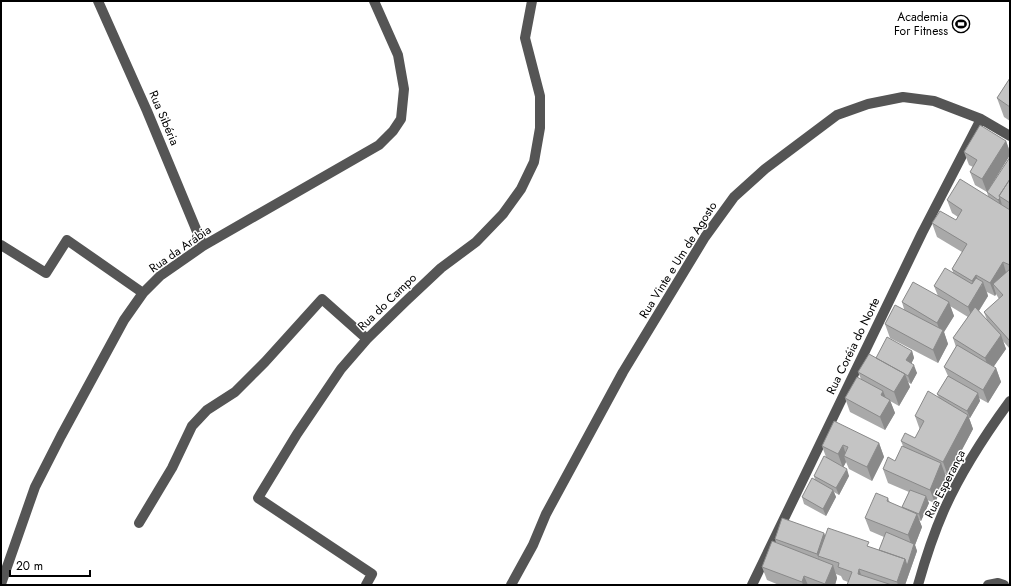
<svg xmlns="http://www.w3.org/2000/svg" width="1011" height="586" font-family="Jost,sans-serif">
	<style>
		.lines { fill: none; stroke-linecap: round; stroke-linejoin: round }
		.minor { stroke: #555; stroke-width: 10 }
		.wall { fill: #a9a9a9; fill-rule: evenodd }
		.shaded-wall { fill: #898989 }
		.building { fill: #c4c4c4; stroke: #898989 }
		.labels { text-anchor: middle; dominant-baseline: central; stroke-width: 3; stroke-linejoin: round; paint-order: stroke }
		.poi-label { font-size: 12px; fill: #000; stroke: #fff; text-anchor: end }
		.street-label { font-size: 12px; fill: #000; stroke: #fff }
	</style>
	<rect width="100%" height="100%" fill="#fff"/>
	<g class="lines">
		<path class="minor" d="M98,1L147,111L203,246
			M1,245L46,273L67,240L143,293
			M139,523L172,468L192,426L207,410L235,392L265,362L322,299L367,339
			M1,584L35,487L61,436L124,320L143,293L160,276L203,246L379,145L393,131L401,119L404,89L398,55L374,1
			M366,585L372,574L258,498L297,434L341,369L367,339L406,301L441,268L476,242L503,214L521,189L534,162L540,128V96L525,38L532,1
			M511,585L533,545L546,514L623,372L705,237L734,197L765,169L837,115L868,104L903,97L934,101L981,119L1010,136
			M752,585L922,233L981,119
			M918,585C925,560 933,535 944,510C961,472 985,435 1010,401
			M988,585L998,583L1004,585"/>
	</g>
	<path class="wall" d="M1010,78V121L1004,117L997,98Z
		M1006,141L1010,152V155L989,189L1010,157V349L1003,341L1006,349L993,367L996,368L1001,382L988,403L979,398L980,401L970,418H969L973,429L948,476L945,474L946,477L935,503L927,500L929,503L921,521L919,520L922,527L915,545L917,551L905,585H847L848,582L843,580L841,576L836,574L837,578L835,585H779L767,580L762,567L776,543L775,539L824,533L825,536L870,547L879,550L884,537L870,531L865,518L888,498L890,503L903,508L902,507L909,492L888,483L883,469L895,461L903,446L901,441L915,438L920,430L915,416L939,398L937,394L948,376L944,367L956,347L953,338L968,317L950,306L954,316L944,332L948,344L938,363L890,338L885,324L904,309L902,302L938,296L934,286L953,272L952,269L962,252L937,237L932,223L956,220L958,217L952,213L947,200L988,196L987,192L975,185L970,172L973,167L969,165L964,152ZM987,292L995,296L996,294L999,299L984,312L987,320L979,311L988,296Z
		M912,351L914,358L911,364L917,373L911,384L908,382L910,387L899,406L890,401L895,413L885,430L850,412L845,398L861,379L858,372L876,358Z
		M879,443L884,457L872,481L849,469L846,462L843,467L849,476L839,495L834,492L836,497L826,516L804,504L802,497L815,480L814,476L826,457L822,446Z"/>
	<path class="shaded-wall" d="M1006,141L1010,152V155L987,192L982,179Z
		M1000,198L1002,205L1001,207L998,200Z
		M1003,262L1007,276L993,284L996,294L995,296L990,283Z
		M976,275L981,287L983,282L988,296L973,320L968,307L976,294L972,281Z
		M949,302L954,316L944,332L948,344L938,363L933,350L941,334L937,323Z
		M1001,335L1006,349L990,372L985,358Z
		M912,351L914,358L909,368L906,360Z
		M914,365L917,373L911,384L908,376Z
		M996,368L1001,382L988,403L983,390Z
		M905,374L910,387L899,406L894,392Z
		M883,391L888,403L890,400L895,413L885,430L880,417L881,395Z
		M978,393L980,401L970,418L967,411Z
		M968,415L973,429L948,476L943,462Z
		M879,443L884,457L872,481L867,467Z
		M843,445L847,458L844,456L846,462L843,468L838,454Z
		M941,463L946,477L935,503L930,490Z
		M847,469L849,476L839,495L836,488Z
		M833,490L836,497L826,516L823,509Z
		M926,496L929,503L921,521L919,514Z
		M917,514L922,527L915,545L917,551L905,585H898L897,582L905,559L913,549L908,535Z
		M824,533L829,546L818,556L822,566V567L817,554Z
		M833,565L837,578L835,585H826L825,584Z
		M859,569L864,583L858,574Z
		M804,576L808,585H803L802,582Z"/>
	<path class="building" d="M1010,78V107L997,98Z
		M980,125L1006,141L982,179L970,172L977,160L964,152Z
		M1010,157V179L999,196L1000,198L998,200L987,192Z
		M960,179L1010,210V265L1003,262L990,283L976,275L972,281L952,269L967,244L932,223L940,211L956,220L962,210L947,200Z
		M1010,179V203L999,196Z
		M945,268L972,284L976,278L983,282L968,307L934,286Z
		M1010,269V341L984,312L1003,295L993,284Z
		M913,282L949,302L937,323L902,302Z
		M895,305L943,330L933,350L885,324Z
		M975,307L1001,335L985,358L953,338Z
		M887,337L912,351L906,360L914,365L908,376L905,374L876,358Z
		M957,345L996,368L983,390L944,367Z
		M869,354L905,374L894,392L858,372Z
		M948,376L978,393L967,411L937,394Z
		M857,377L883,391L881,395L890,400L880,417L845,398Z
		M928,391L968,415L943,462L901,441L905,433L915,438L924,421L915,416Z
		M834,421L879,443L867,467L844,456L848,447L843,445L838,454L822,446Z
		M902,446L941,463L930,490L883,469L888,457L895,461Z
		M824,456L847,469L836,488L814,476Z
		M812,478L833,490L823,509L802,497Z
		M910,490L926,496L919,514L902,507Z
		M876,493L888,498L887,501L917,514L908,535L865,518Z
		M782,518L824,533L817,554L775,539Z
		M828,528L869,542L867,546L905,559L897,582L859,569L858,574L892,585H847L852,572L838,567L839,563L818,556Z
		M886,532L914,544L907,566L905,559L879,550Z
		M772,541L833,565L825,584L804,576L802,582L762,567Z"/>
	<defs>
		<symbol id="stadium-ring" viewBox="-11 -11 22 22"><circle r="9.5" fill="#fff" stroke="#000" stroke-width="1.5"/><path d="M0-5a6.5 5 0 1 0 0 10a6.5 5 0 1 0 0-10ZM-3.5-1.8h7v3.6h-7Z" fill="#000"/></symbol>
	</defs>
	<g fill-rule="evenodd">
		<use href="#stadium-ring" x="951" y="14" width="20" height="20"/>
	</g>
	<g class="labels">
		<g class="poi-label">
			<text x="948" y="17">Academia<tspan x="948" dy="14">For Fitness</tspan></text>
		</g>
		<g class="street-label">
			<text transform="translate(164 118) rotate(67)">Rua Sibéria</text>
			<text transform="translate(180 249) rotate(-35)">Rua da Arábia</text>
			<text transform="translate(678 260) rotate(-58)">Rua Vinte e Um de Agosto</text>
			<text transform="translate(387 302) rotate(-44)">Rua do Campo</text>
			<text transform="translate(853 346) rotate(-64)">Rua Coréia do Norte</text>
			<text transform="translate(945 484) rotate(-63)">Rua Esperança</text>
		</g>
	</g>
	<rect width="1011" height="586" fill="none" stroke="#000000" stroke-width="4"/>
	<path d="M10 570v6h80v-6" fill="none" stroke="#000000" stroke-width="2"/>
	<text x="16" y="570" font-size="12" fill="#000000" stroke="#ffffff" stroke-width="3" paint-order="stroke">20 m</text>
</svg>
